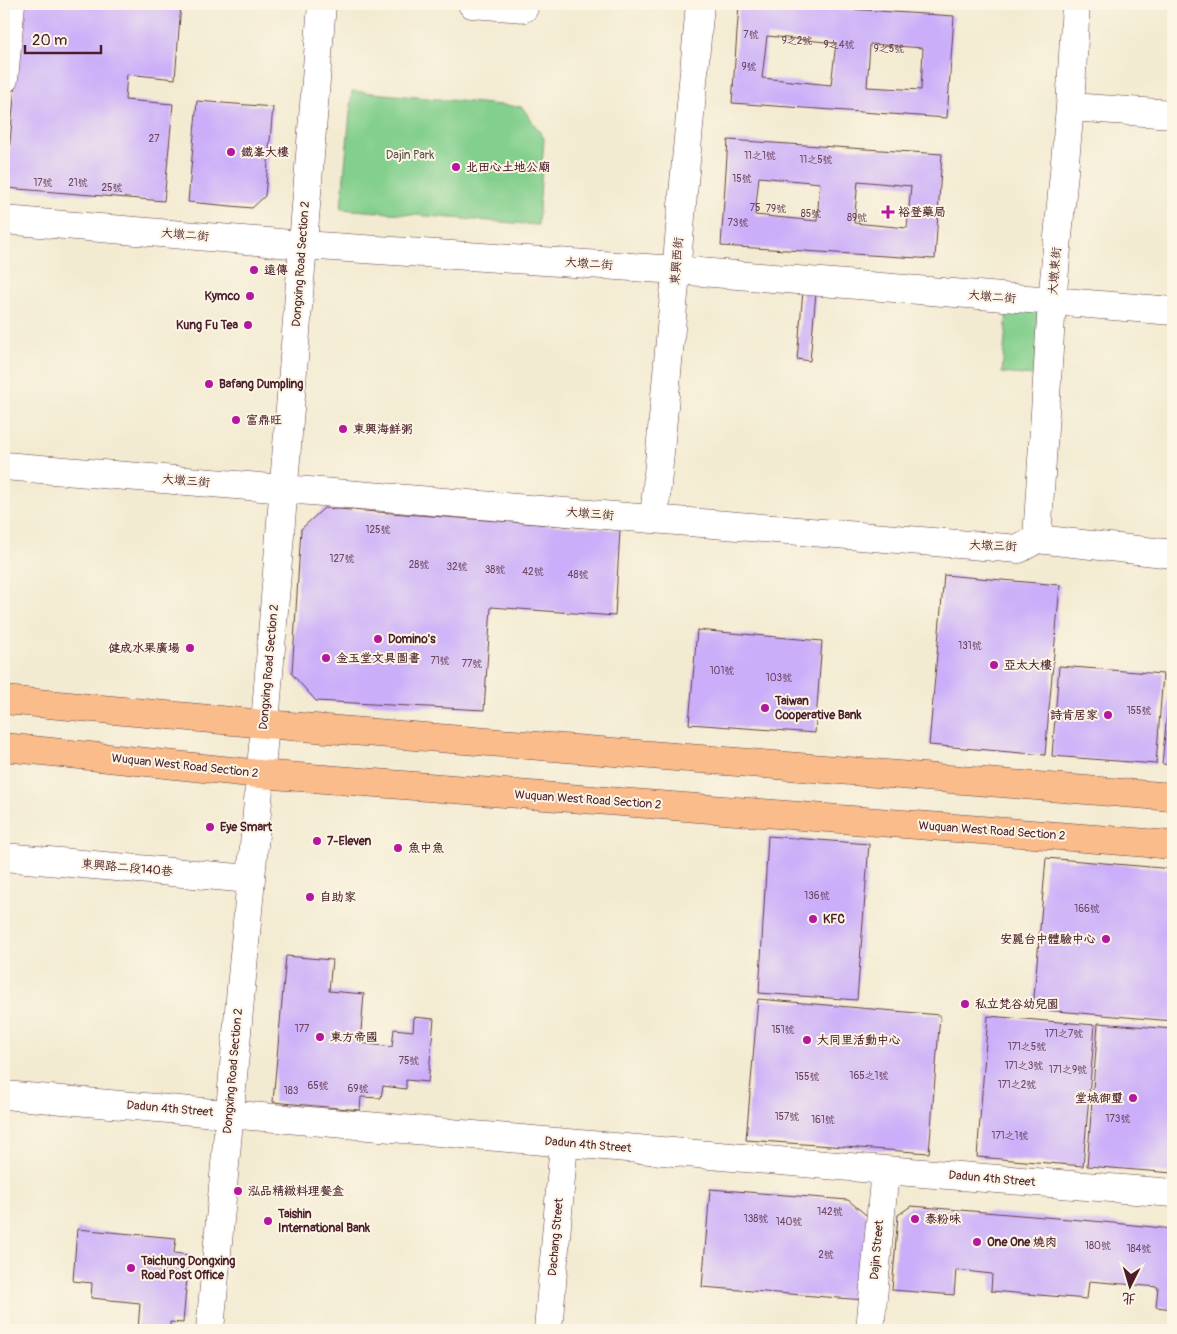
<svg xmlns="http://www.w3.org/2000/svg" width="1177" height="1334" font-family="Pangolin,'LXGW WenKai TC',sans-serif">
	<style>
		.green { fill: #83cf8d; stroke: #66775c }
		.building { fill: #caaef9; fill-rule: evenodd }
		.lines { fill: none; stroke-linecap: round; stroke-linejoin: round }
		.minor-casing { stroke: #633e44; stroke-width: 29 }
		.major-casing { stroke: #633e44; stroke-width: 29 }
		.minor { stroke: #fff; stroke-width: 28 }
		.major { stroke: #f9bc8a; stroke-width: 28 }
		.poi-dot { fill: #b5179e; stroke: #fcf5e5; stroke-width: 2 }
		.labels { text-anchor: middle; dominant-baseline: central; stroke-width: 4; stroke-linejoin: round; paint-order: stroke }
		.number-label { font-size: 10px; fill: #6a435e }
		.poi-label { font-size: 12px; font-weight: bold; fill: #4a1f2b; stroke: #fcf5e5; text-anchor: start }
		.park-label { font-size: 12px; fill: #5b5448; stroke: #fcf5e5 }
		.street-label { font-size: 12px; fill: #4a1f2b; stroke: #fcf5e5 }
	</style>
	<rect width="100%" height="100%" fill="#fcf5e5"/>
	<filter id="ink" filterUnits="userSpaceOnUse"><feTurbulence type="fractalNoise" baseFrequency=".02" numOctaves="2"/><feDisplacementMap in="SourceGraphic" scale="10" xChannelSelector="R" yChannelSelector="G"/><feConvolveMatrix kernelMatrix="1 2 1 2 8 2 1 2 1" color-interpolation-filters="sRGB"/></filter>
	<filter id="wash" filterUnits="userSpaceOnUse"><feTurbulence type="fractalNoise" baseFrequency=".0096" numOctaves="4" result="noise"/><feDisplacementMap in="SourceGraphic" scale="20" xChannelSelector="R" yChannelSelector="G"/><feGaussianBlur stdDeviation="1.12" result="paint"/><feColorMatrix in="noise" values="0 0 0 0 0 0 0 0 0 0 0 0 0 0 0 0 0 1.4 0 .05"/><feComposite in="paint" operator="in"/></filter>
	<g filter="url(#wash)">
		<rect width="100%" height="100%" fill="#f3ebd1"/>
		<path class="green" d="M352,91L522,107L544,138L538,225L341,209Z
			M1008,301L1049,304L1043,377L1002,373Z"/>
		<g id="blocks">
			<path class="building" d="M22,4H181L175,79L127,74L125,100L173,104L164,201L6,188Z
				M739,4H772L954,16L947,118L732,103ZM767,36L836,43L831,85L762,78ZM870,44L923,48L921,90L867,87Z
				M197,101L273,107L265,196L252,208L188,202Z
				M728,140L942,154L935,259L721,246ZM759,177L820,183L817,221L755,215ZM858,181L911,186L907,228L854,223Z
				M803,291L816,292L810,361L797,359Z
				M324,508L620,530L615,616L491,607L484,710L316,701L292,674L301,529Z
				M944,575L1060,585L1045,755L929,745Z
				M697,630L822,641L815,733L689,724Z
				M1059,666L1163,674L1156,764L1052,756Z
				M1171,672H1173V765L1162,764Z
				M768,836L869,844L857,1000L759,993Z
				M1046,858L1173,869V1021L1033,1009Z
				M286,956L332,960L329,991L364,994L360,1043L392,1047L394,1029L413,1031L414,1017L434,1019L428,1082L406,1080V1089L383,1086L381,1098L361,1097L360,1110L273,1102Z
				M758,999L940,1015L929,1153L746,1140Z
				M988,1016L1095,1025L1083,1166L977,1157Z
				M1098,1023L1173,1029V1173L1087,1166Z
				M710,1189L848,1200L871,1219L864,1300L702,1287Z
				M911,1206L1093,1221L1173,1229V1309L1156,1307L1158,1287L1089,1281L1087,1299L991,1291L992,1274L956,1270L954,1295L892,1290L898,1215Z
				M77,1229L176,1238L174,1253L189,1255L183,1323L170,1322V1330H138L140,1303L91,1298L92,1283L73,1281Z"/>
		</g>
	</g>
	<g filter="url(#ink)">
		<use href="#blocks" fill-opacity="0" stroke="#633e44" stroke-width="1"/>
		<g class="lines">
			<defs>
				<path id="minor" d="M472,4L524,8
					M4,79L11,4
					M1070,107L1173,114
					M4,220L303,245L676,270L1173,311
					M4,466L1019,549L1037,539L1173,554
					M654,519L700,4
					M1037,539L1052,302L1070,107L1076,4
					M4,857L250,879
					M4,1095L885,1170L1173,1193
					M210,1330L265,724L322,4
					M548,1330L564,1143
					M870,1330L885,1170"/>
				<path id="major" d="M4,700L265,724L1173,797
					M4,747L260,774L1173,845"/>
			</defs>
			<use href="#minor" class="minor-casing"/>
			<use href="#major" class="major-casing"/>
			<use href="#minor" class="minor"/>
			<use href="#major" class="major"/>
		</g>
	</g>
	<g class="poi-dot">
		<circle cx="231" cy="152" r="5"/>
		<circle cx="456" cy="167" r="5"/>
		<path d="M885.5 204.5h5v5h5v5h-5v5h-5v-5h-5v-5h5z"/>
		<circle cx="254" cy="270" r="5"/>
		<circle cx="250" cy="296" r="5"/>
		<circle cx="248" cy="325" r="5"/>
		<circle cx="209" cy="384" r="5"/>
		<circle cx="236" cy="420" r="5"/>
		<circle cx="343" cy="429" r="5"/>
		<circle cx="378" cy="639" r="5"/>
		<circle cx="190" cy="648" r="5"/>
		<circle cx="326" cy="658" r="5"/>
		<circle cx="994" cy="665" r="5"/>
		<circle cx="765" cy="708" r="5"/>
		<circle cx="1108" cy="715" r="5"/>
		<circle cx="210" cy="827" r="5"/>
		<circle cx="317" cy="841" r="5"/>
		<circle cx="398" cy="848" r="5"/>
		<circle cx="310" cy="897" r="5"/>
		<circle cx="813" cy="919" r="5"/>
		<circle cx="1106" cy="939" r="5"/>
		<circle cx="965" cy="1004" r="5"/>
		<circle cx="320" cy="1037" r="5"/>
		<circle cx="807" cy="1040" r="5"/>
		<circle cx="1133" cy="1098" r="5"/>
		<circle cx="238" cy="1191" r="5"/>
		<circle cx="915" cy="1219" r="5"/>
		<circle cx="268" cy="1221" r="5"/>
		<circle cx="977" cy="1242" r="5"/>
		<circle cx="131" cy="1268" r="5"/>
	</g>
	<g class="labels">
		<g class="number-label">
			<text x="751" y="35">7號</text>
			<text x="797" y="41">9之2號</text>
			<text x="839" y="45">9之4號</text>
			<text x="889" y="49">9之5號</text>
			<text x="749" y="67">9號</text>
			<text x="154" y="139">27</text>
			<text x="760" y="156">11之1號</text>
			<text x="816" y="160">11之5號</text>
			<text x="742" y="179">15號</text>
			<text x="43" y="183">17號</text>
			<text x="78" y="183">21號</text>
			<text x="112" y="188">25號</text>
			<text x="755" y="208">75</text>
			<text x="776" y="209">79號</text>
			<text x="811" y="214">85號</text>
			<text x="857" y="218">89號</text>
			<text x="738" y="223">73號</text>
			<text x="378" y="530">125號</text>
			<text x="342" y="559">127號</text>
			<text x="419" y="565">28號</text>
			<text x="457" y="567">32號</text>
			<text x="495" y="570">38號</text>
			<text x="533" y="572">42號</text>
			<text x="578" y="575">48號</text>
			<text x="970" y="646">131號</text>
			<text x="440" y="661">71號</text>
			<text x="472" y="664">77號</text>
			<text x="722" y="671">101號</text>
			<text x="779" y="678">103號</text>
			<text x="1139" y="711">155號</text>
			<text x="817" y="896">136號</text>
			<text x="1087" y="909">166號</text>
			<text x="302" y="1029">177</text>
			<text x="783" y="1030">151號</text>
			<text x="1064" y="1034">171之7號</text>
			<text x="1027" y="1047">171之5號</text>
			<text x="409" y="1061">75號</text>
			<text x="1024" y="1066">171之3號</text>
			<text x="1068" y="1070">171之9號</text>
			<text x="869" y="1076">165之1號</text>
			<text x="807" y="1077">155號</text>
			<text x="1017" y="1085">171之2號</text>
			<text x="318" y="1086">65號</text>
			<text x="358" y="1089">69號</text>
			<text x="291" y="1091">183</text>
			<text x="787" y="1117">157號</text>
			<text x="1118" y="1119">173號</text>
			<text x="823" y="1120">161號</text>
			<text x="1010" y="1136">171之1號</text>
			<text x="830" y="1212">142號</text>
			<text x="756" y="1219">138號</text>
			<text x="789" y="1222">140號</text>
			<text x="1098" y="1246">180號</text>
			<text x="1139" y="1249">184號</text>
			<text x="826" y="1255">2號</text>
		</g>
		<g class="poi-label">
			<text x="241" y="152">鐵峯大樓</text>
			<text x="466" y="167">北田心土地公廟</text>
			<text x="898" y="212">裕登藥局</text>
			<text x="264" y="270">遠傳</text>
			<text x="240" y="296" text-anchor="end">Kymco</text>
			<text x="238" y="325" text-anchor="end">Kung Fu Tea</text>
			<text x="219" y="384">Bafang Dumpling</text>
			<text x="246" y="420">富鼎旺</text>
			<text x="353" y="429">東興海鮮粥</text>
			<text x="388" y="639">Domino's</text>
			<text x="180" y="648" text-anchor="end">健成水果廣場</text>
			<text x="336" y="658">金玉堂文具圖書</text>
			<text x="1004" y="665">亞太大樓</text>
			<text x="775" y="701">Taiwan<tspan x="775" dy="14">Cooperative Bank</tspan></text>
			<text x="1098" y="715" text-anchor="end">詩肯居家</text>
			<text x="220" y="827">Eye Smart</text>
			<text x="327" y="841">7-Eleven</text>
			<text x="408" y="848">魚中魚</text>
			<text x="320" y="897">自助家</text>
			<text x="823" y="919">KFC</text>
			<text x="1096" y="939" text-anchor="end">安麗台中體驗中心</text>
			<text x="975" y="1004">私立梵谷幼兒園</text>
			<text x="330" y="1037">東方帝國</text>
			<text x="817" y="1040">大同里活動中心</text>
			<text x="1123" y="1098" text-anchor="end">堂城御璽</text>
			<text x="248" y="1191">泓品精緻料理餐盒</text>
			<text x="278" y="1214">Taishin<tspan x="278" dy="14">International Bank</tspan></text>
			<text x="925" y="1219">泰粉味</text>
			<text x="987" y="1242">One One 燒肉</text>
			<text x="141" y="1261">Taichung Dongxing<tspan x="141" dy="14">Road Post Office</tspan></text>
		</g>
		<g class="park-label">
			<text x="410" y="155">Dajin Park</text>
		</g>
		<g class="street-label">
			<text transform="translate(185 235) rotate(5)">大墩二街</text>
			<text transform="translate(677 261) rotate(-85)">東興西街</text>
			<text transform="translate(301 264) rotate(-86)">Dongxing Road Section 2</text>
			<text transform="translate(589 264) rotate(4)">大墩二街</text>
			<text transform="translate(1055 271) rotate(-85)">大墩東街</text>
			<text transform="translate(992 297) rotate(5)">大墩二街</text>
			<text transform="translate(186 481) rotate(5)">大墩三街</text>
			<text transform="translate(590 514) rotate(5)">大墩三街</text>
			<text transform="translate(993 546) rotate(2)">大墩三街</text>
			<text transform="translate(269 667) rotate(-85)">Dongxing Road Section 2</text>
			<text transform="translate(185 766) rotate(6)">Wuquan West Road Section 2</text>
			<text transform="translate(588 800) rotate(4)">Wuquan West Road Section 2</text>
			<text transform="translate(992 831) rotate(4)">Wuquan West Road Section 2</text>
			<text transform="translate(127 868) rotate(5)">東興路二段140巷</text>
			<text transform="translate(233 1071) rotate(-85)">Dongxing Road Section 2</text>
			<text transform="translate(170 1109) rotate(5)">Dadun 4th Street</text>
			<text transform="translate(588 1145) rotate(5)">Dadun 4th Street</text>
			<text transform="translate(992 1179) rotate(5)">Dadun 4th Street</text>
			<text transform="translate(556 1237) rotate(-85)">Dachang Street</text>
			<text transform="translate(877 1250) rotate(-85)">Dajin Street</text>
		</g>
	</g>
	<rect width="1177" height="1334" fill="none" stroke="#fcf5e5" stroke-width="20"/>
	<g transform="translate(1130 1286) rotate(185)" stroke="#fcf5e5" stroke-width="4" paint-order="stroke">
	<path d="M0-4L9 19L0 12L-9 19Z" fill="#4a1f2b"/>
	<text y="-8" font-size="14" font-weight="bold" text-anchor="middle" fill="#4a1f2b">北</text>
	</g>
	<path d="M25 45v8h76v-8" fill="none" stroke="#4a1f2b" stroke-width="2.5"/>
	<text x="32" y="45" font-size="15" fill="#4a1f2b" stroke="#fcf5e5" stroke-width="4" paint-order="stroke">20 m</text>
</svg>
